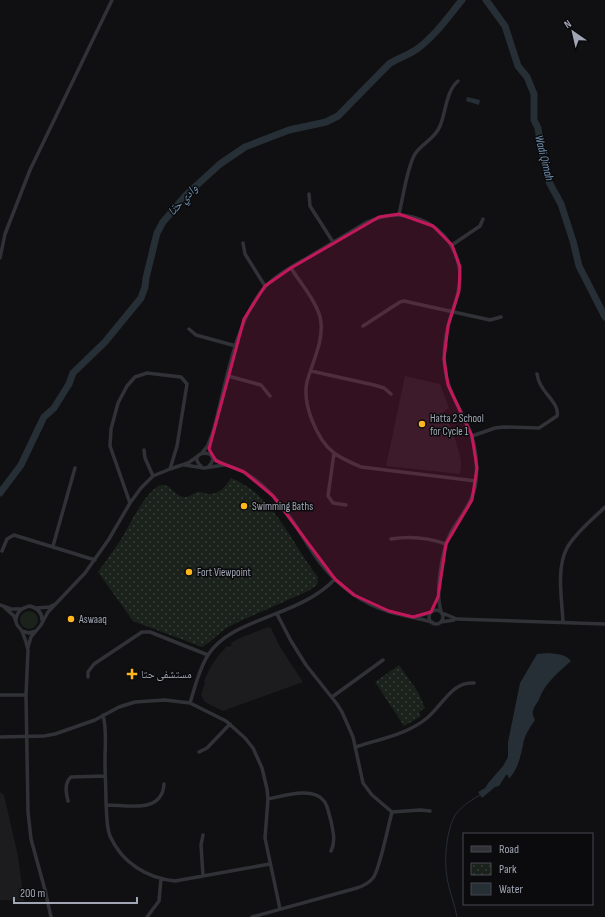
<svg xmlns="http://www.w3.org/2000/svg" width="605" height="917" font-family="'Sofia Sans Condensed','Noto Naskh Arabic',sans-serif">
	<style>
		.built { fill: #1c1c1f }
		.green { fill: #1a221b }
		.park { fill: url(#park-dots) }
		.water { fill: #262e36 }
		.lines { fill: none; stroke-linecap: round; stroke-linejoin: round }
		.stream { stroke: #262e36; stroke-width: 1 }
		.river { stroke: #262e36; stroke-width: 7 }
		.street { stroke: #313237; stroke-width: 3.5 }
		.marked { fill: #c2185b; fill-opacity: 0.2; stroke: #c2185b; stroke-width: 3; stroke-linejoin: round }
		.poi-dot { fill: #ffb71b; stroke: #0b0b0d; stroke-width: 1.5 }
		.labels { text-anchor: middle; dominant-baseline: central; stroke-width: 3; stroke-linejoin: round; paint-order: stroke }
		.poi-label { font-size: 11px; fill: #a0a6b4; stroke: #0b0b0d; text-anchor: start }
		.water-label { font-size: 12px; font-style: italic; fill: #7394b3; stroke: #0b0b0d }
	</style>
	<defs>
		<pattern id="park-dots" width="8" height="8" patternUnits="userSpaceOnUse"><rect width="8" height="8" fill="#1a221b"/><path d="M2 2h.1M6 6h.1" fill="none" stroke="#383f3a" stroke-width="1.8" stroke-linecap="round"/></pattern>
	</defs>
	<rect width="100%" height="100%" fill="#101012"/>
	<path class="built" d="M405,376L440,384L449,408L443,412L452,430L460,455L461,464L460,474L386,466Z
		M268,627L271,628L280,647L303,682L223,711L205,702L201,695L205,682L204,681L210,668L218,656L227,646L228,647L232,645L231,643L240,638Z
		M0,792L4,795L18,856L24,901L0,900Z"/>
	<path class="green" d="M20 620a9 9 0 1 1 18 0a9 9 0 1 1-18 0Z"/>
	<path class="park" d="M231,478C274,495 291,543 318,577L317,585L308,591L238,622L226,628L207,644L202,647L133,621L98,572C106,561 113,551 120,541C129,527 144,493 159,486C168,482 172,492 180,496C189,500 193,492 200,492C203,492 206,494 209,494C220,494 225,487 231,478Z
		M399,665L418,692L425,708L419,712L421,716L404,726L375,682Z"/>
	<path class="water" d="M467,97L480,100L479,105L466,101Z
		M548,653C557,654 566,654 571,661C559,672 546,682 540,697C537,705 529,710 535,720C531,726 526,733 524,740C521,754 519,768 509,779L508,775H506L499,786L495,787L482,798L478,792L485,788L489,782L503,766L508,757V742L520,683L537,654Z"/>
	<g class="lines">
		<path class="stream" d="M457,917C455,904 449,891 447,878C444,861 446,833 454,817C459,808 471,800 480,795"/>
		<path class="river" d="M486,0L505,26L518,66L527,77L534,94V120L538,128L542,153L549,182L561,204L573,241L579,266L605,317
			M0,493L21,465L41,423L44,417L54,408L69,384L73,373L105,342L141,298L145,287L146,278L157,233L163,222L186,195L220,164L245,147L289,130L326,122L338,116L389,64C398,58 409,55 417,49C435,36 448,17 462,0"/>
		<path class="street" d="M309,194L310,206L333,242
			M399,214C403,198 407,167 415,154C422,143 435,139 440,126C446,112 446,91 458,81
			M243,243L245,254L265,286
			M452,245L480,226L483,219
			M0,258L5,234L30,170L112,0
			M291,268C300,283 320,305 321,323C323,343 312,363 307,382C302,404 317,440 334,453C342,459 352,463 361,467L476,481
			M363,326L400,302L404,301L490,320L501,317
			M189,329L196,335L236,346
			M311,371L374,385L384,388L391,394
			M228,376L261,385L270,396
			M472,436L495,428L504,427L539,428L557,416C560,406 547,396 542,387C539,383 538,379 537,374
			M144,450L145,458L153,476
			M202,453L208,445L213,432C225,389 235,320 265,287C274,277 294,265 307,258C327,246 347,234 367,222C388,213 407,212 428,223C452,236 465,265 458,292C456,304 450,315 448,327C444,343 443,359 446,375C449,392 459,407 466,422C475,440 478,460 476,481C474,500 463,513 453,529C442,546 435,592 441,611
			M334,453L328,496L333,503L346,505
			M212,457C221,465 232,466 242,471C253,477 265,487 273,496C293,516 304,542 321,564C338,586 363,604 390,612C404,616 418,618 432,622
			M185,465L204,468L224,465
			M201,466C184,450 225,448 209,466
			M130,503L110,446L111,429L118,403L127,386L135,377L147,373L181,377L187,384L177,446L170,469
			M391,539C409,536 429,538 446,544
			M53,546L75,468
			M2,551L7,539L14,535L95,560
			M0,605L11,609H21
			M5,608L14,616L17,625L22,631L29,633L36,631L41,625L48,612L85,573L109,539L130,503L141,488L153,476L170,469L188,463L198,456
			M36,608L50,607L53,605
			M429 617a7 7 0 1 1 14 0a7 7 0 1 1-14 0Z
			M442,613L457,619L605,624
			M277,614L291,641L306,665L337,704L342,712L353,737L363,783L372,795L392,812L420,810L430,811
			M416,617L431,612
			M16,620C17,611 22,608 30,606C37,608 42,612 42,620
			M441,622L454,620
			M563,622C562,600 556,568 567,548C575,533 593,519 605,507
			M22,631L26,642L28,650L26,695L28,812L31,839L45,890L51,917
			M28,647L31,637L36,631
			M88,677V672L94,664L142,632H150L208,655
			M0,695H26
			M332,697L383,660
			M190,703C195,687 199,669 208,655C223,632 251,624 275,614C296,606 319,596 335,579
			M103,715C107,729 105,745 105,760C105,775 106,789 106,803C107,814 106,826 110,836C122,863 147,878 175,881L270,864
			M0,737L44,736L55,734L95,720L119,707L135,702L165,700L190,703L226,721L245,738L253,748L262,768L267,789L268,799L265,838L280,909
			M356,747C380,739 408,734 427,718C443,705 452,681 474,683
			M199,752L207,748L230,724
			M268,799C283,796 313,786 324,801C328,806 329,815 331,821C333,832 336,841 331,851
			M68,801C66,793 64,783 71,777L105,776
			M107,805C128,805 162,814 164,784
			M203,835L201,845L203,876
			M147,917L159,901L161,879
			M252,917L357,888C363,886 369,883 373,878C380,869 388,826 392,812"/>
	</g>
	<path class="marked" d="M399,214L433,226L452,245L460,267L459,291L448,326L444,359L448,385L472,436L477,468L472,500L446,544L438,597L431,612L413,617L389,611L354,595L335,579L273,496L244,472L216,461L209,449L244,319L265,286L291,268L379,217Z"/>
	<g class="poi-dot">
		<circle cx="422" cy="424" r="4"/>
		<circle cx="244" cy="506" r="4"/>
		<circle cx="189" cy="572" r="4"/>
		<circle cx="71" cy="619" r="4"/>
		<path d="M130 668h4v4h4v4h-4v4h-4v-4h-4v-4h4z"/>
	</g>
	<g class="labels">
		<g class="poi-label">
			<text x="430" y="418">Hatta 2 School<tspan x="430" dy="13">for Cycle 1</tspan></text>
			<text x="252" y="506">Swimming Baths</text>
			<text x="197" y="572">Fort Viewpoint</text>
			<text x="79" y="619">Aswaaq</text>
			<text x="141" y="674">مستشفى حتا</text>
		</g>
		<g class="water-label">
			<text transform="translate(544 158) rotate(76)">Wadi Qimah</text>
			<text transform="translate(183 200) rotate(-47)">وادي حتّا</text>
		</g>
	</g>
	<rect x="463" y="833" width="130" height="72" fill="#0b0b0d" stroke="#474950"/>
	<rect x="471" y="846" width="20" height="6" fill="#313237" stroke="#474950"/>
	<text x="499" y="853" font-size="12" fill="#a0a6b4">Road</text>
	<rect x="471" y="863" width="20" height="12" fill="url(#park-dots)" stroke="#474950"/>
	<text x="499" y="873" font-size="12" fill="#a0a6b4">Park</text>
	<rect x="471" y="883" width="20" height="12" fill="#262e36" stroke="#474950"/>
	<text x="499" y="893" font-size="12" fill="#a0a6b4">Water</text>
	<g transform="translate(573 32) rotate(326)" stroke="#0b0b0d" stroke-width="3" paint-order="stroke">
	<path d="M0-3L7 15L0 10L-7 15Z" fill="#a0a6b4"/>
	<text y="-6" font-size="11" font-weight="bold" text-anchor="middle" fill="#a0a6b4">N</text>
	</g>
	<path d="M14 897v6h123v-6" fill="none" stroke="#a0a6b4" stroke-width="2"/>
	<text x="20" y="897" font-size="12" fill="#a0a6b4" stroke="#0b0b0d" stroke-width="3" paint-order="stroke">200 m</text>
</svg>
